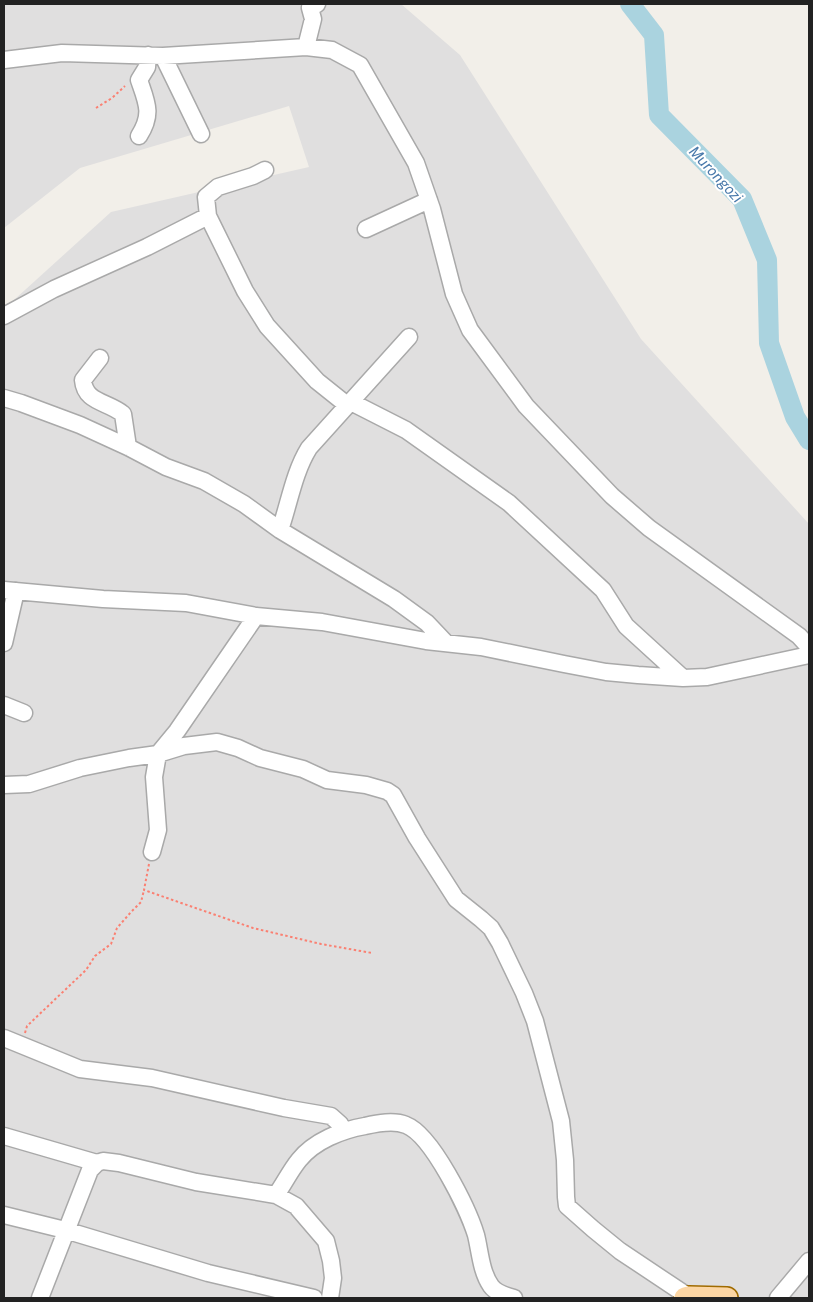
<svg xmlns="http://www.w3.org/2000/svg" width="813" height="1302" font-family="'Public Sans',sans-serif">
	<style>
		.residential { fill: #e0dfdf }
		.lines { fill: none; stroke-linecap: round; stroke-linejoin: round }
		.river { stroke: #aad3df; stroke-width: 20 }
		.minor-casing { stroke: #a9a9a9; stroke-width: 19 }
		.major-casing { stroke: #a06b00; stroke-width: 24 }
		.path { stroke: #fa8072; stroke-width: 2; stroke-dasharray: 2.5 2.5; stroke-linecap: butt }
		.minor { stroke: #fff; stroke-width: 16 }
		.major { stroke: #fcd6a4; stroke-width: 21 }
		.labels { text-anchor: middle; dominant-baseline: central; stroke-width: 4; stroke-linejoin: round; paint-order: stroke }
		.water-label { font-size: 15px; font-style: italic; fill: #4a7aab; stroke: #fff }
	</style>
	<rect width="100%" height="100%" fill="#f2efe9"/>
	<path class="residential" d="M4,4H401L460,55L641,339L809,524V1298H4V309L111,212L309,167L289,106L80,168L4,228Z"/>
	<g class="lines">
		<path class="river" d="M630,4L654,35L659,115L742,199L767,260L769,343L795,417L809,440"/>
		<defs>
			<path id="minor" d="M306,47L313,19L310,8L317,4
				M163,56L201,134
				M4,60L62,53L163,56L306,47L332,50L360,65L416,163L432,209L454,294L470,330L526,406L612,496L649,528L799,636L809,647
				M139,136C153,114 147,103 139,80L147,67L148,55
				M265,170L253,176L218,187L206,197L208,216L245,291L267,326L317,381L347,405
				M366,229L429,200
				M4,316L54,289L147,247L208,216
				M100,358L83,380C85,403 107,401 123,414L128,447
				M4,398L21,403L80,425L128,447L166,467L204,481L244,504L280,530L394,599L427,623L445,642
				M351,402L406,430L509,503L603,590L626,626L683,678
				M280,530C289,504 294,472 309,448L409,337
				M4,590L103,599L186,603L256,616L322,622L426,641L481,647L564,664L606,672L638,675L683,678L707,677L809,655
				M4,643L16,591
				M4,705L24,713
				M4,785L29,784L80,768L129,758L158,754L177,731L256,616
				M152,852L158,830L154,777L158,754L184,746L217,742L238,748L260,758L303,769L327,780L366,785L387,791L393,795L417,838L456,899L481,919L491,928L500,943L524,993L535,1021L561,1121L565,1160L566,1197L567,1206L593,1229L620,1251L689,1297
				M4,1038L80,1069L152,1078L284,1108L331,1116L340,1124L343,1131
				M4,1136L97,1163
				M276,1195C284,1184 290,1171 299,1160C314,1141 342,1130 365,1126C378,1123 394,1120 406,1125C432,1135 468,1209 476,1235C480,1251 481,1272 491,1286C496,1293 506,1296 514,1298
				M4,1215L65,1230L208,1273L314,1298
				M40,1298L90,1170L97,1163L103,1161L119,1163L196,1182L276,1195L296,1206L326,1241L331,1261L333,1278L330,1298
				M778,1298L809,1261"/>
			<path id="major" d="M685,1298L689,1297L727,1298"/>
		</defs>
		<use href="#minor" class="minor-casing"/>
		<use href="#major" class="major-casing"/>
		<path class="path" d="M96,108L112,98L125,86
			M149,864L144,890L253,928L321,944L372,953
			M25,1033L27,1026L86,970L95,956L111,944L117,928L131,912L141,902L144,890"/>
		<use href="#minor" class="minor"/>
		<use href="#major" class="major"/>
	</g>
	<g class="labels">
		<g class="water-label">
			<text transform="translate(716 174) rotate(47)">Murongozi</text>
		</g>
	</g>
	<rect width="813" height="1302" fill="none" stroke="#222222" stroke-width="10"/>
</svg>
